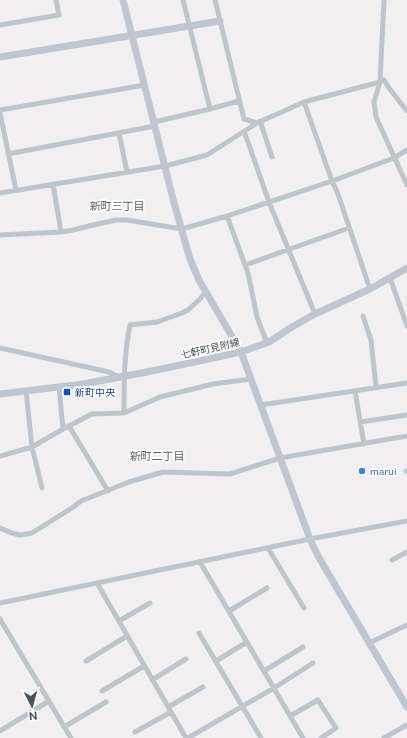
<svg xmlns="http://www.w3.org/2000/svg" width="407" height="738" font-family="'Public Sans','Noto Sans JP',sans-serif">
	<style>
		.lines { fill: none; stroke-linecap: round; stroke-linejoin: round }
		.street { stroke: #bec6cd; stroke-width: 5 }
		.secondary { stroke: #bec7d1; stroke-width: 7 }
		.transit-dot { fill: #1a4fb4; stroke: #fff; stroke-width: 1.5 }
		.shop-dot { fill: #3f7fe0; stroke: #fff; stroke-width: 1.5 }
		.labels { text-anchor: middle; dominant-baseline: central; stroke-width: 3.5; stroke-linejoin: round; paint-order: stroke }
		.street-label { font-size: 10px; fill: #48525b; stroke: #fff }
		.transit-label { font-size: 10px; fill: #164399; stroke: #fff; text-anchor: start }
		.shop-label { font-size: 10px; fill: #366cbe; stroke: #fff; text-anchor: start }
		.neighbourhood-label { font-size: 11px; fill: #5c5f63; stroke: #fff }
	</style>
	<rect width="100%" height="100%" fill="#f1efef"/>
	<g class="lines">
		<path class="street" d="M183,0L210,109
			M215,0L244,119L257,123
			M384,0L380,82L374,102L376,117L407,185
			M0,25L59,15L56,0
			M384,80L389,88L407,111
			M304,102L332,181L338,194L370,289
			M0,110L145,85
			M0,113L16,190
			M260,121L272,157
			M154,122L210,109L239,101
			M244,131L269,202L315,314
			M119,133L127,172
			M8,154L155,126
			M53,184L61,232
			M0,193L165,166L207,155L257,123L304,102L380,82
			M227,216L248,273L257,317L267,343
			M0,235L61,232L73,230L93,225L116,220H127L182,229L227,216L332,181L394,158L407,150
			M245,265L349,228
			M390,278L407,326
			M363,316L371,340L376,387
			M0,348L109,372L119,377
			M59,387L63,429
			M26,391L32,447L42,488
			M355,391L364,444
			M261,405L407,383
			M124,413C124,383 124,354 130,325L157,322L182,313L188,310L200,299L206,291
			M360,422L407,415
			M69,426L108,491
			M0,456L32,447L63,429L92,414L124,413L160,397L213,384L251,379
			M406,471H407
			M0,528L12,533L20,535L32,533L72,508L81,501L129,482L163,472L230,474L280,458L407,436
			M268,548L304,608
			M392,560L407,552
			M200,562L303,738
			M97,583L186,738
			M0,603L310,539L407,521
			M229,611L267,588
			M0,619L71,738
			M119,621L150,603
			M199,633L261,738
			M369,643L407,625
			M86,661L127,636
			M216,661L247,642
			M264,671L303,647
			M152,680L186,659
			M102,691L144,666
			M168,707L203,687
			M290,716L318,700L336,728L321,738
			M64,727L106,702
			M0,731L49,701
			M135,732L171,712
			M188,738L274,688L313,663
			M384,738L407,725"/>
		<path class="secondary" d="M123,0L174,203L190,259L199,280L241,352L310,539L318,556L407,707
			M0,57L220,21
			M0,394L83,384L152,371L241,352L269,342L292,327L315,314L370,289L407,268"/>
	</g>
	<rect class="transit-dot" x="63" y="388" width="8" height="8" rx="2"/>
	<circle class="shop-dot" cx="362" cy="471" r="4"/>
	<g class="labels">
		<g class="street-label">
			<text transform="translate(210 348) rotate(-13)">七軒町見附線</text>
		</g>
		<g class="transit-label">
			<text x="75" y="392">新町中央</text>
		</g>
		<g class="shop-label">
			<text x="370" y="471">marui</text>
		</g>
		<g class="neighbourhood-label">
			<text x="117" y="206">新町三丁目</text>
			<text x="157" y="456">新町二丁目</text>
		</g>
	</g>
	<g transform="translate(32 706) rotate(174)" stroke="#ffffff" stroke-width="3" paint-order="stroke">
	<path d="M0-3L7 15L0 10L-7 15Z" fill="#48525b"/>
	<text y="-6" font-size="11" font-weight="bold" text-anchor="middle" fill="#48525b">N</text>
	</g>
</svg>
